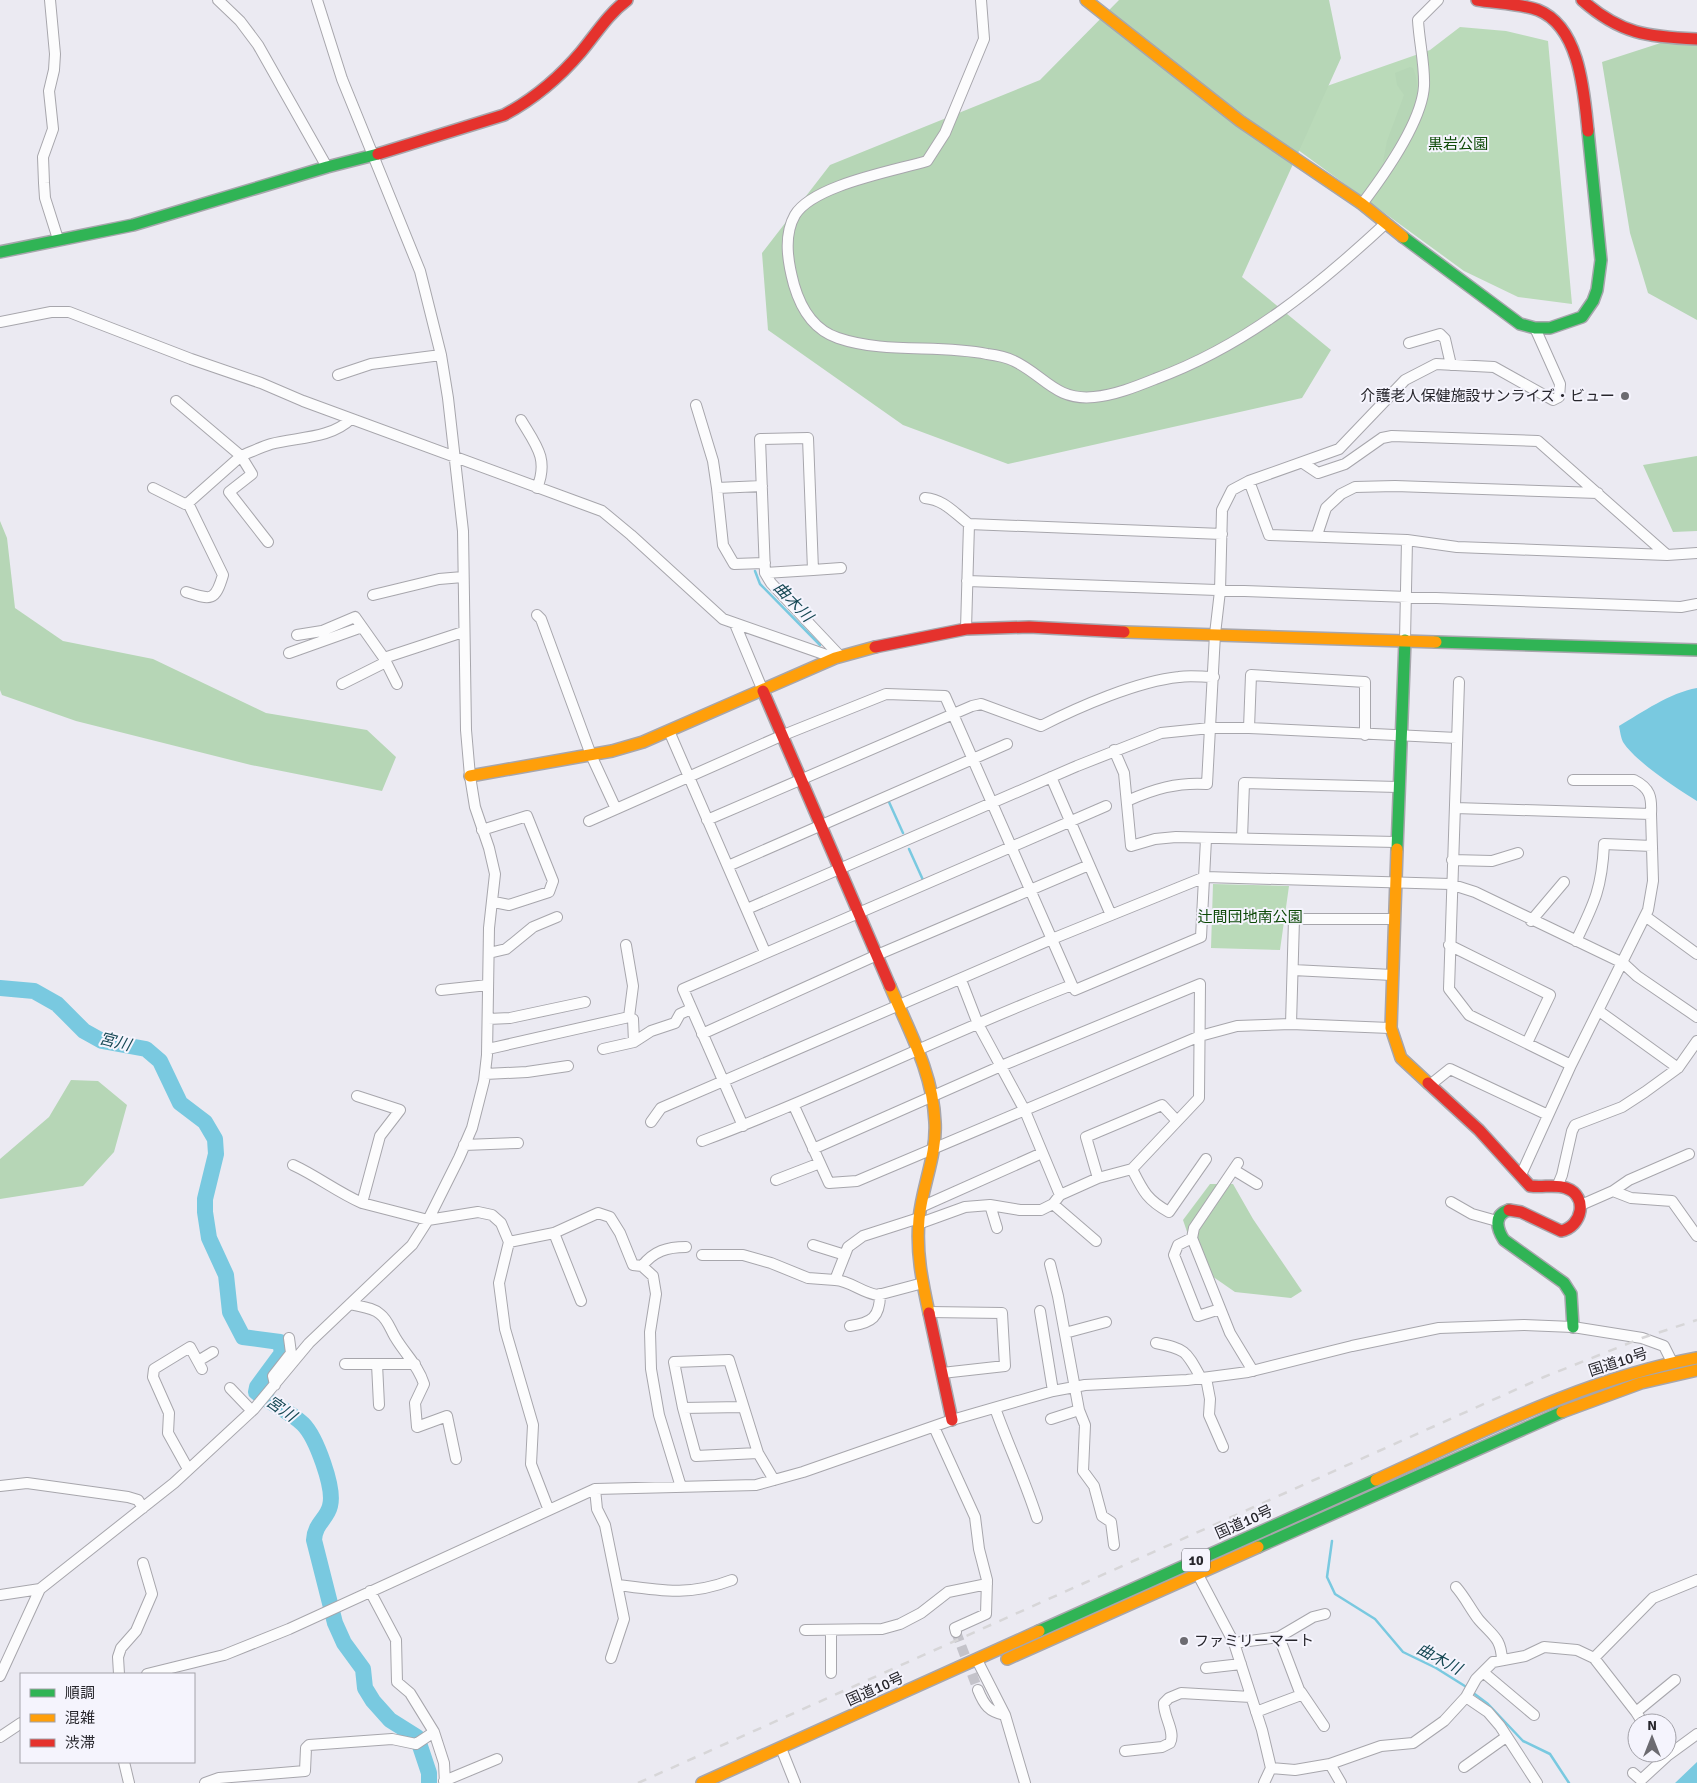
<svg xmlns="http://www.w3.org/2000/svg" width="1697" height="1783" font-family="Signika,'Noto Sans JP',sans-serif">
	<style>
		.green { fill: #badab9 }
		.forest { fill: #b6d6b6 }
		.water { fill: #79c9e0 }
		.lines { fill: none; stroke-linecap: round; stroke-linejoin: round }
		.stream { stroke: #79c9e0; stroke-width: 2.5 }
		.river { stroke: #79c9e0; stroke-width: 16 }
		.street-tunnel { stroke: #c4c3ca; stroke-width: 10; stroke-dasharray: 10 5; stroke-linecap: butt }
		.street-casing { stroke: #a7a6ac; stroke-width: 12 }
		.fast-casing { stroke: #a7a6ac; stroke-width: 14 }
		.slow-casing { stroke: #a7a6ac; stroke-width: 14 }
		.jam-casing { stroke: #a7a6ac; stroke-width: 14 }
		.street { stroke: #fcfcfd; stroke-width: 10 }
		.fast { stroke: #30b455; stroke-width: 11 }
		.slow { stroke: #ff9f0a; stroke-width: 11 }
		.jam { stroke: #e5322d; stroke-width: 11 }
		.rail { stroke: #d7d6d8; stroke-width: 2.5; stroke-dasharray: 9 9; stroke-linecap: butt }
		.poi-dot { fill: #6c6b71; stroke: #f5f4fd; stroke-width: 2 }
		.labels { text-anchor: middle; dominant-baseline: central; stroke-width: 4; stroke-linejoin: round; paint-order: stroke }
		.shield { fill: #f5f4fd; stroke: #65646b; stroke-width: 1 }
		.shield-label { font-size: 14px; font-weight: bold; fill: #27262c }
		.park-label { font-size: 15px; fill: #0d4907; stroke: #f5f4fd }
		.poi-label { font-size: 15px; fill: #27262c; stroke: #f5f4fd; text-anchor: end }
		.street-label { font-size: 15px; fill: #27262c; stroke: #f5f4fd }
		.water-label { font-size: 16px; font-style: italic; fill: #164854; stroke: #f5f4fd }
	</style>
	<rect width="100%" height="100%" fill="#ebeaf2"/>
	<path class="green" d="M1460,27L1506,31L1548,41L1572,304L1518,297L1464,271L1253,117L1268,82L1327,86L1430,50Z
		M1213,884L1289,886L1280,950L1211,948Z"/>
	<path class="forest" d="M1119,0H1329L1341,58L1242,277L1331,350L1302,398L1008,464L903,425L768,330L762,253L830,165L1040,80Z
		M1676,38L1697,46V320L1648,293L1630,233L1602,62Z
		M1410,67L1413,68C1427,101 1402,135 1383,162L1387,141L1404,95L1397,85L1395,73Z
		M1697,456V531L1673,532L1643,465Z
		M0,521L7,538L15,608L63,641L153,659L266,713L367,730L396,757L382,791L251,765L76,721L2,695L0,690Z
		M71,1080L98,1081L127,1105L114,1152L83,1186L0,1199V1159L49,1117Z
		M1210,1184H1233L1253,1219L1302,1291L1291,1298L1235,1292L1199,1267L1183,1220Z"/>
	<path class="water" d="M1697,688V801C1677,789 1635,761 1623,742C1621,738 1620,731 1619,726C1643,712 1669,693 1697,688Z
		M1697,1762V1783H1675Z"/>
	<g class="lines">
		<path class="stream" d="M755,571L760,584L820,645
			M889,802L903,833
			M909,849L923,880
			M1332,1541L1327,1577L1335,1594L1375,1619L1403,1652L1436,1668L1468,1688
			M1472,1692L1488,1704L1523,1741L1550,1754L1569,1783"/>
		<path class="river" d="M0,988L34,991L57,1004L84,1031L102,1041L146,1049L160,1061L180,1103L205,1122L215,1139L216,1154L205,1199V1212L209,1238L226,1275L230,1312L243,1337L280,1342L282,1353L257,1387L256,1392C270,1403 291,1412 303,1424C316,1437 335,1488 330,1506C327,1519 315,1523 314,1540L335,1623L344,1643L363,1669L365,1688L373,1701L390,1720L417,1737L429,1773V1783"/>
		<path class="street-tunnel" d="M956,1632L978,1690"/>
		<defs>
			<path id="street" d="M50,0L55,54L54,70L49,91L53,129L43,157L44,183L45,198L58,239
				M218,0L240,21L258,45L327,167
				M981,0L984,39L945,133L927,161C894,171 813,185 795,215C783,236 788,263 794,285C801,309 814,330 838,338C885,354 939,344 987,354C995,355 1006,357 1014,361C1044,375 1055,401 1094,397C1115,395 1135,387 1155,379C1245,346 1316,288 1386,223
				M1362,204C1384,175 1422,122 1424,86C1425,65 1419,41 1418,20L1438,0
				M0,322L51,312H69L191,359L261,383L303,401L583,504L602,511L631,535L723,619L835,658
				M1409,343L1440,334L1445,339L1451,365
				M338,375L371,364L441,355
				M176,401L241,456L188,503L223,575C215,602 211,600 186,592
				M696,405L713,461L717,488
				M521,420C536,445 549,459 537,488
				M1303,463L1318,473L1345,464L1382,438L1392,436L1538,441L1667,555
				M1249,481L1269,535L1407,540L1457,547L1667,555L1697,553
				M762,486L717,488L723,545L734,564L765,563
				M153,488L185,504L188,503
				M925,498C945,500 954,513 969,524
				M1317,535L1326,508L1341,494L1355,487L1395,486L1598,493
				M268,542L229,492L252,474L241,456C251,452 261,447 271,444C298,437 330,439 351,419
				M813,570L841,568
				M765,573L813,570L808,438L760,439L765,573L771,583L840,656
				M967,581L1681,607L1697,604
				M373,595L439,579L463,577
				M537,615L541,619L591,755L616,809
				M735,624L763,691
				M966,629L969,524L1222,534
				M297,635L322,631L355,617L384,658L463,632
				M1405,640L1407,540
				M289,653L362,627
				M384,658L397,684
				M1459,682L1449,989L1469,1015L1571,1065
				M342,684L386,662
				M1249,728L1251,675L1365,682V735
				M669,731L765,952
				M1114,750L1124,773L1131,846L1155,839L1176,837L1396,842
				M1051,777L1111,915
				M1573,780H1634C1650,788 1652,797 1651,814
				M1127,801C1154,789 1177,782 1207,784L1215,634L1220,591L1222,510L1232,490L1249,481L1339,449L1405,380L1436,364L1494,367L1553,400L1559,397L1560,384L1535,328
				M1455,808L1651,814L1653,881L1648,910L1571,1065L1521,1175
				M707,820L972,706L981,704L1041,726C1078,707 1138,681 1179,677C1190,675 1202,677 1214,677
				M589,821L781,736L886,694L945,696L1072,985
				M482,830L527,816L553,881L549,892L509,905L494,902
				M1242,838L1244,783L1398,787
				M1452,860L1492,861L1518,853
				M728,866L1007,744
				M747,909L1077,766L1161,733L1210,728H1249L1457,738
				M1645,916L1697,954
				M1531,921L1564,882
				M1576,941C1595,902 1602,887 1604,844L1652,846
				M626,945L633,986L629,1017
				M1449,945L1550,995L1527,1043
				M489,953L506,949L533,927L557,917
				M1293,970L1392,975
				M961,980L978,1024L1025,1111L1060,1195
				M441,990L488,985
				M1599,1011L1678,1068
				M488,1019L510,1018L585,1002
				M1291,1024L1294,919H1394
				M702,1034L877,955L1089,865
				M488,1049L629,1017L633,1019L634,1042
				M603,1049L634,1042L651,1031L675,1023L680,1014L691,1009
				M485,1074L527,1072L568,1066
				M1430,1085L1450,1069L1548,1115
				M357,1096L400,1110L380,1136L362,1203L428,1220L478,1212L492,1215L501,1223L509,1242L499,1283L505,1329L533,1425L531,1464L548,1508
				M794,1106L829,1183L857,1181L1200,1036L1237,1026L1291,1024L1390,1028
				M651,1122L661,1108L1052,939L1205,877L1450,884L1475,892L1623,963L1637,976L1697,1017
				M743,1126L683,989L1106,806
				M702,1141C828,1094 947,1033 1072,985L1075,990L1201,937L1206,839
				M464,1145L518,1143
				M813,1149L1001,1066L1200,984L1199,1098L1132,1169L1098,1178L1060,1195L1053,1204L1041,1210H1020L990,1205L965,1207L918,1224
				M1238,1163L1194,1228L1192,1238L1230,1333L1253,1371
				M293,1165C317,1176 337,1192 362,1203
				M1132,1169C1143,1191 1147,1200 1169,1212L1206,1159
				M1234,1170L1257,1184
				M1098,1178L1086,1137L1162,1105L1177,1121
				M776,1180L820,1163
				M1557,1187L1562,1175L1572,1131L1575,1125L1622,1107L1645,1092L1678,1068L1697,1041
				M1613,1191L1631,1198L1672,1201L1697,1236
				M1451,1202L1472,1214L1497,1221
				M1053,1204L1096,1241
				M990,1205L997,1228
				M1581,1205L1613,1191L1629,1180L1689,1154
				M921,1207L1042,1153
				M554,1233L581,1301
				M1192,1238L1178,1245L1174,1255L1198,1316L1220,1309
				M509,1242L554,1233L598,1213L610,1217L620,1233L633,1265L642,1266L653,1276L656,1294L650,1332L651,1369L659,1415L681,1487
				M813,1245L845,1255
				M702,1255H743L771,1263L808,1278L835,1280L848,1247L863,1236L919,1218
				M1050,1264L1058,1296L1079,1410L1051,1419
				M642,1266C654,1251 667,1247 686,1247
				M835,1280C851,1281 862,1293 878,1295L923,1283
				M350,1304C360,1307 372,1307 380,1314C388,1320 390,1329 395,1337C405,1354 418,1365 424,1384L415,1403L417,1427L447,1416L456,1459
				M1040,1311L1053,1391
				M929,1312L1002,1313L1005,1366L942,1373
				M850,1326C872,1323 880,1317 880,1294
				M1065,1333L1106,1322
				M1156,1343C1186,1349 1186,1351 1201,1378
				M198,1361L213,1352
				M345,1364H415
				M377,1364L379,1405
				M1206,1378L1210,1399L1209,1415L1223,1447
				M275,1385L273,1376L291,1353L289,1338
				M230,1388L252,1411
				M683,1408L742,1407
				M995,1408C1008,1445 1025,1480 1037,1518
				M1079,1410L1085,1425L1083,1471L1094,1486L1102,1516L1111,1522L1114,1545
				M934,1427L975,1517L979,1549L987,1580L986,1614L955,1628L956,1632
				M758,1453L696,1456L683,1408L674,1362L729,1360L758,1453L774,1480
				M188,1469L168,1433L169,1413L153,1377L154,1369L190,1347L202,1369
				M0,1486L27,1483L128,1497L138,1500L143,1508
				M595,1489L597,1509L605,1525L624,1619L611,1658
				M1196,1571L1234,1643L1262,1730L1271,1768L1264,1783
				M619,1585C663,1591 690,1596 732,1580
				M1456,1587C1465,1597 1471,1610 1479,1620C1493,1636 1501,1638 1502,1660
				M370,1591L396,1640L397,1682L410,1693L434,1732L444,1763L445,1783
				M0,1595L40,1589
				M805,1630L882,1629L900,1624L921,1613L948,1592L987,1584
				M1234,1643L1279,1637L1313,1617L1325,1614
				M1594,1658L1636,1712L1675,1680
				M977,1660L1005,1715L1025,1783
				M1206,1668L1241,1664
				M1483,1672L1534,1715
				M831,1673V1630
				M119,1674L118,1657L121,1648L136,1631L152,1594L143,1563
				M147,1674L224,1655L289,1629L595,1489L756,1485L803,1472L952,1420L1053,1391L1085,1385L1187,1380L1248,1372L1352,1346L1439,1328L1524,1325L1573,1327L1642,1338L1664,1346L1672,1362
				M0,1676L40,1589L174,1483L254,1409L309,1343L412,1245L428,1220L459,1158L472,1128L484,1081L487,1055L489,928L495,874L489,848L475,807L470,776L466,730L463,531L448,398L441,355L420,271L342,79L317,0
				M978,1690C984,1705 989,1712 1005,1715
				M1301,1692L1324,1726
				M1466,1697L1488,1712L1500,1726L1537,1783
				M1256,1712L1301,1695L1279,1637
				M1636,1712L1643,1723
				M0,1737L21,1723
				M781,1748L795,1783
				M1125,1751L1162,1747L1170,1743C1176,1732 1163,1716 1164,1703L1169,1698L1181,1693L1251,1697
				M1665,1753L1667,1756L1697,1734
				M124,1762L129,1783
				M1330,1764L1341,1783
				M1464,1767L1506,1737
				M1271,1768L1295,1770L1330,1764L1381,1746L1413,1743L1444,1721L1466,1697L1476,1679L1493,1662L1525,1656L1544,1647L1577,1650L1594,1658L1653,1598L1697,1580
				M1633,1773L1641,1780L1667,1756
				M444,1781L497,1759
				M205,1783L219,1778L305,1771L306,1748L309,1745L392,1739L416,1744L434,1732"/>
			<path id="fast" d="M1403,237L1520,324L1535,328H1550L1582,317L1593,301L1597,290L1601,260L1588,131
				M0,252L133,225L327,167L378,154
				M1436,642L1697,650
				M1397,849L1405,640
				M1509,1210C1493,1215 1497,1229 1504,1240L1564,1283L1571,1294L1573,1327
				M1258,1547L1562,1412
				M1039,1631L1376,1480"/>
			<path id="slow" d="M1086,0L1240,121L1362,204L1403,237
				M1124,632L1436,642
				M470,776L612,751L643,742L835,658L875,647
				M1397,849L1391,1028L1401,1058L1428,1083
				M890,986C909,1031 933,1073 935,1122C937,1156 922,1186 919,1219C916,1252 922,1281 929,1313
				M1562,1412L1641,1383L1697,1370
				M1376,1480C1480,1433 1584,1379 1697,1358
				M1007,1659L1258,1547
				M702,1783L1039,1631"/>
			<path id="jam" d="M1477,0C1495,3 1522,4 1538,10C1580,27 1584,92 1588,131
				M1582,0C1620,34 1648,37 1697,39
				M378,154L504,115C534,99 559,78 581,52C596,34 608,14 627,0
				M875,647L966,629L1029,627L1124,632
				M763,691L890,986
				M1428,1083L1479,1130L1530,1186C1542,1188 1555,1184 1566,1188C1589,1196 1582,1227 1561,1231L1521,1212L1509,1210
				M929,1313L952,1420"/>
		</defs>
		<use href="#street" class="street-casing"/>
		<use href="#fast" class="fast-casing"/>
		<use href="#slow" class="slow-casing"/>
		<use href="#jam" class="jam-casing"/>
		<use href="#street" class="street"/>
		<use href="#fast" class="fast"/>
		<use href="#slow" class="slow"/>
		<use href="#jam" class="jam"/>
		<path class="rail" d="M638,1783L1544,1377L1642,1338L1697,1320"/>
	</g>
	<g class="poi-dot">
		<circle cx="1625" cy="396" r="5"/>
		<circle cx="1184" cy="1641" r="5"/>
	</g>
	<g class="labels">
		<rect class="shield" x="1182" y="1548.5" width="28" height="23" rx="4"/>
		<g class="shield-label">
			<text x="1196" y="1560">10</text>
		</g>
		<g class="park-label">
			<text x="1458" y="144">黒岩公園</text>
			<text x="1250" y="917">辻間団地南公園</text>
		</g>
		<g class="poi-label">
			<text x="1615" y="396">介護老人保健施設サンライズ・ビュー</text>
			<text x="1194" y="1641" text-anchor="start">ファミリーマート</text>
		</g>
		<g class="street-label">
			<text transform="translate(1618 1362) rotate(-18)">国道10号</text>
			<text transform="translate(1244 1522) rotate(-24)">国道10号</text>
			<text transform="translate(875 1689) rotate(-24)">国道10号</text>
		</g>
		<g class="water-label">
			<text transform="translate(793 602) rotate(46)">曲木川</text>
			<text transform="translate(115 1042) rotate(14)">宮川</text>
			<text transform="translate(281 1409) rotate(35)">宮川</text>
			<text transform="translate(1439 1659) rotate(28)">曲木川</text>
		</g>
	</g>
	<rect x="20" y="1673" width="175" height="90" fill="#f5f4fd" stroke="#a3a2a9"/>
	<rect x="30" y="1689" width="25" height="8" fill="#30b455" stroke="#a3a2a9"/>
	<text x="65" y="1698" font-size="15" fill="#27262c">順調</text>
	<rect x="30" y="1714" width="25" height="8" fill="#ff9f0a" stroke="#a3a2a9"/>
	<text x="65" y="1723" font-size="15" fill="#27262c">混雑</text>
	<rect x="30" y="1739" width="25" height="8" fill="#e5322d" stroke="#a3a2a9"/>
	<text x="65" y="1748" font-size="15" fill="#27262c">渋滞</text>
	<g transform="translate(1652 1738)"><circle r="24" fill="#f5f4fd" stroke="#a3a2a9"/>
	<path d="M0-4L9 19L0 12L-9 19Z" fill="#6c6b71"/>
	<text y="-8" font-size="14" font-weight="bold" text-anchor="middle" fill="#27262c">N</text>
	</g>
</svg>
